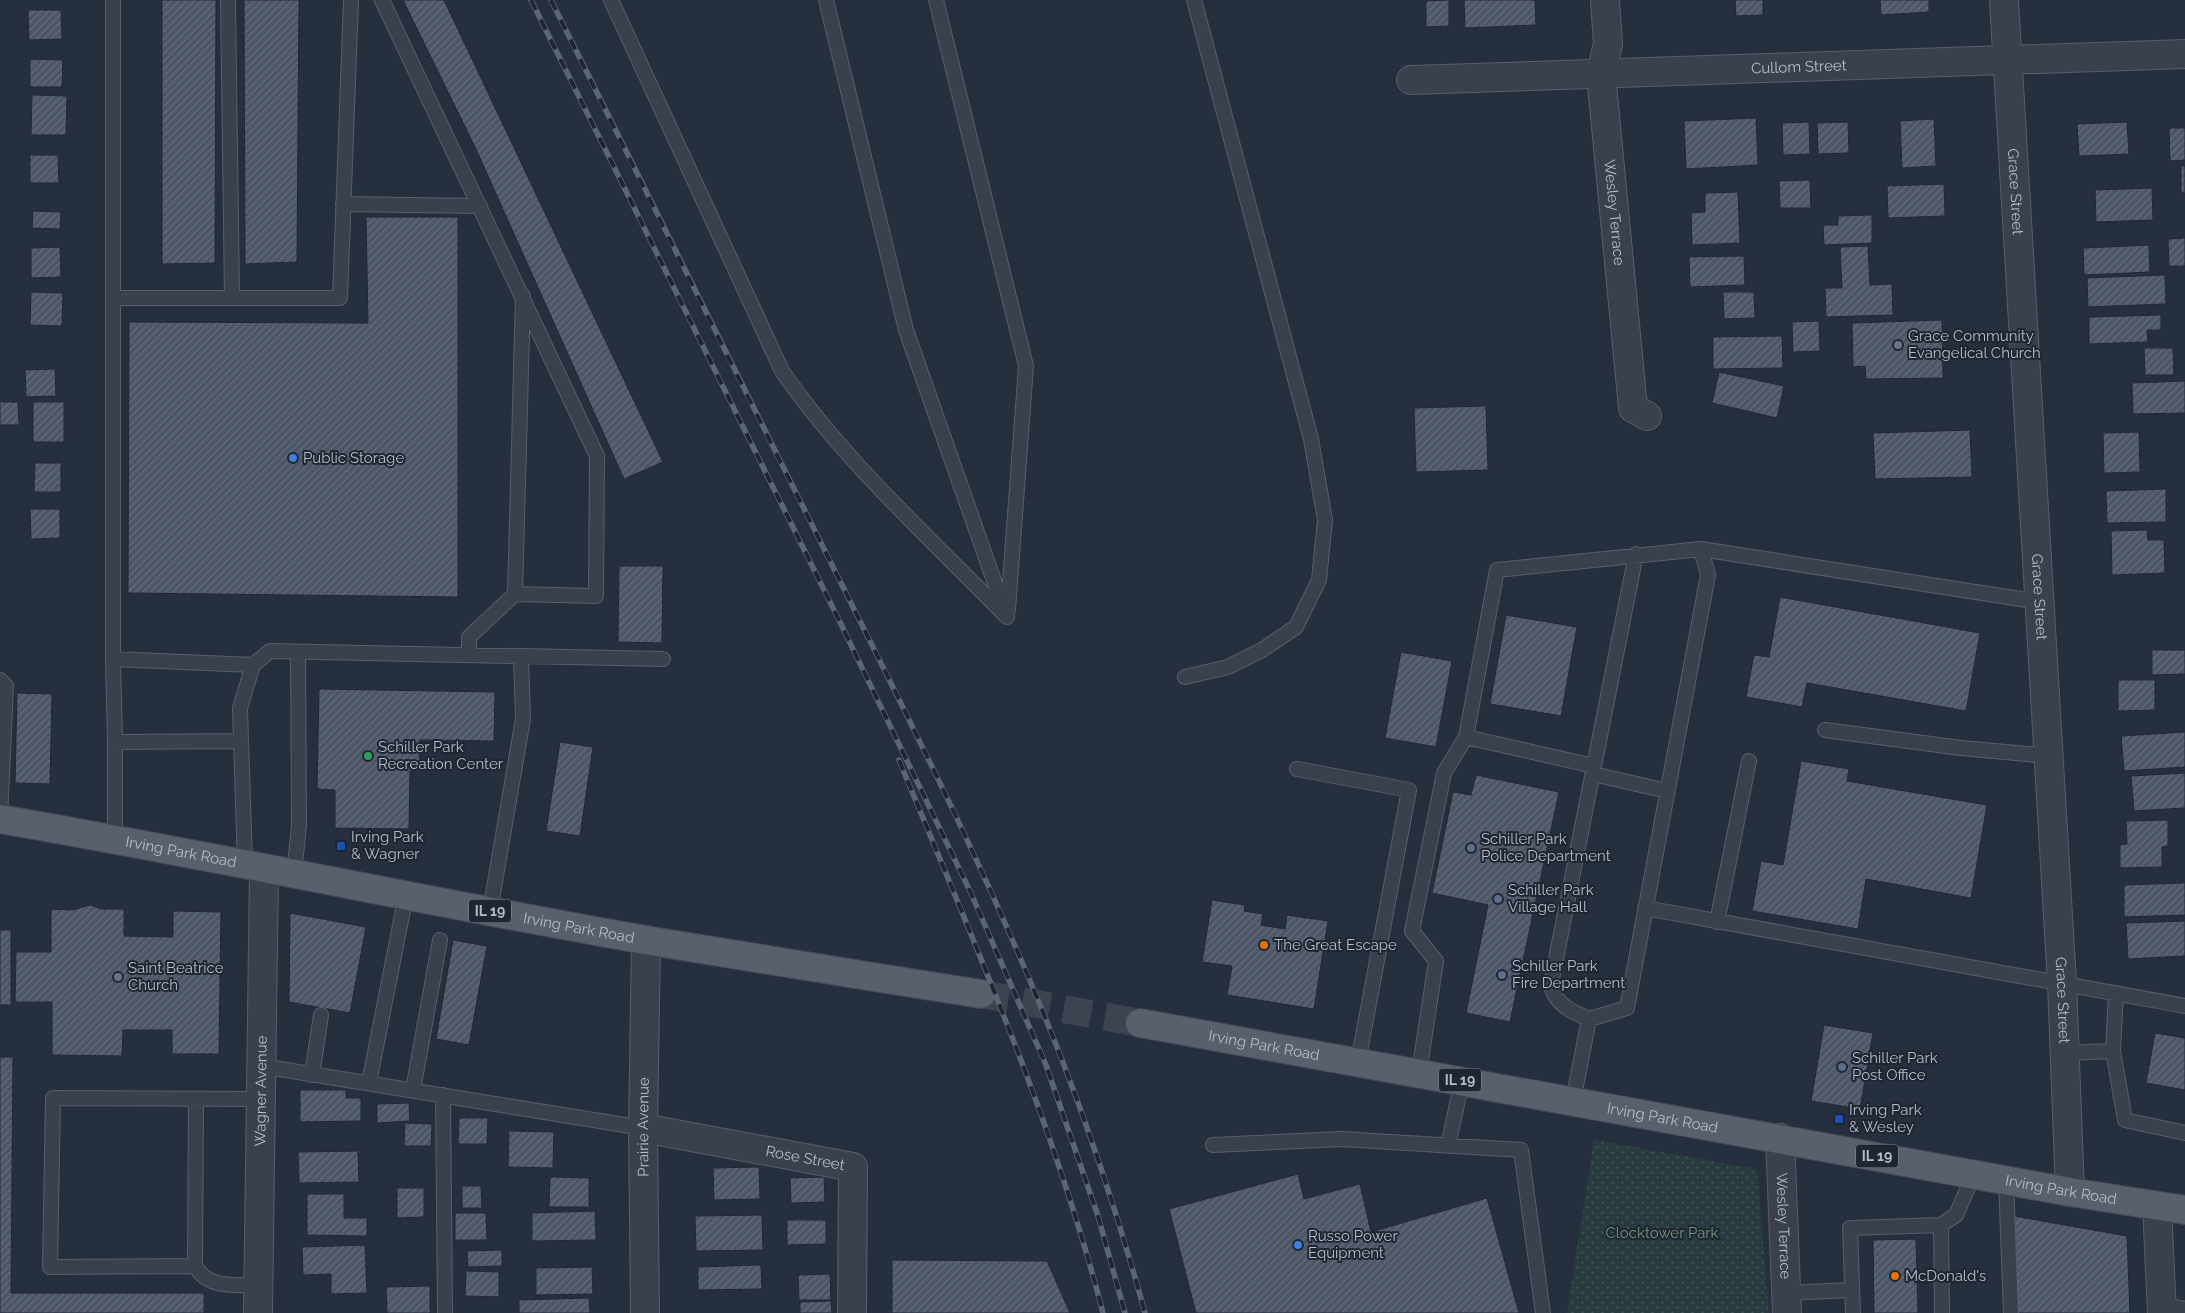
<svg xmlns="http://www.w3.org/2000/svg" width="2185" height="1313" font-family="Raleway,sans-serif">
	<style>
		.green { fill: url(#green-dots) }
		.building { fill: url(#building-hatch); stroke: #212834 }
		.lines { fill: none; stroke-linecap: round; stroke-linejoin: round }
		.primary-tunnel { stroke: #3c4452; stroke-width: 28; stroke-dasharray: 28 14; stroke-linecap: butt }
		.service-casing { stroke: #585f6b; stroke-width: 16 }
		.minor-casing { stroke: #585f6b; stroke-width: 30 }
		.primary-casing { stroke: #434a56; stroke-width: 30 }
		.service { stroke: #3a414d; stroke-width: 14 }
		.minor { stroke: #3a414d; stroke-width: 28 }
		.primary { stroke: #58606d; stroke-width: 28 }
		.rail-casing { stroke: #5c6574; stroke-width: 5.5 }
		.rail { stroke: #1f2632; stroke-width: 4; stroke-dasharray: 11; stroke-linecap: butt }
		.worship-dot { fill: #6b7280; stroke: #1f2632; stroke-width: 2 }
		.shop-dot { fill: #3f7fe0; stroke: #1f2632; stroke-width: 2 }
		.leisure-dot { fill: #2e9e5b; stroke: #1f2632; stroke-width: 2 }
		.transit-dot { fill: #1a4fb4; stroke: #1f2632; stroke-width: 2 }
		.service-dot { fill: #5c6f8a; stroke: #1f2632; stroke-width: 2 }
		.food-dot { fill: #e8710a; stroke: #1f2632; stroke-width: 2 }
		.labels { text-anchor: middle; dominant-baseline: central; stroke-width: 4; stroke-linejoin: round; paint-order: stroke }
		.shield { fill: #1f2632; stroke: #898f9b; stroke-width: 1 }
		.shield-label { font-size: 14px; font-weight: bold; fill: #b6bcc8 }
		.street-label { font-size: 15px; fill: #b6bcc8; stroke: #1f2632 }
		.poi-label { font-size: 15px; fill: #b6bcc8; stroke: #1f2632; text-anchor: start }
		.park-label { font-size: 15px; fill: #6e9879; stroke: #1f2632 }
	</style>
	<defs>
		<pattern id="green-dots" width="8" height="8" patternUnits="userSpaceOnUse" patternTransform="scale(1.25)"><rect width="8" height="8" fill="#283b3e"/><path d="M2 2h.1M6 6h.1" fill="none" stroke="#455558" stroke-width="1.8" stroke-linecap="round"/></pattern>
		<pattern id="building-hatch" width="6" height="6" patternUnits="userSpaceOnUse" patternTransform="scale(1.25)"><rect width="6" height="6" fill="#4c5666"/><path d="M-1 1l2-2M0 6l6-6M5 7l2-2" fill="none" stroke="#646c7a"/></pattern>
	</defs>
	<rect width="100%" height="100%" fill="#262f3d"/>
	<path class="green" d="M1594,1140L1757,1169L1769,1313H1567Z"/>
	<path class="building" d="M162,0H216L215,263L162,264Z
		M244,0H299L297,262L245,264Z
		M403,0H444L663,462L624,479L475,147Z
		M1449,0V26L1426,27V1Z
		M1464,0H1535L1536,25L1465,28Z
		M1735,0H1763V15L1736,16Z
		M1880,0H1929V12L1881,15Z
		M28,10H61L62,39L29,40Z
		M30,59L63,60L62,87H30Z
		M32,95L67,96L66,135H31Z
		M1756,118L1758,165L1686,169L1684,121Z
		M1934,119L1936,166L1902,168L1900,121Z
		M1809,122L1810,154L1783,155L1782,123Z
		M1848,122L1849,153L1818,154L1817,123Z
		M2127,122L2129,154L2079,156L2077,124Z
		M2169,128H2185V160L2170,161Z
		M30,155H58L59,183H30Z
		M2181,166H2185V193H2181Z
		M1810,180L1811,208H1780L1779,181Z
		M1944,184L1945,216L1888,218L1887,186Z
		M2152,188L2153,220L2096,222L2095,190Z
		M1738,192L1740,243L1692,245L1691,213L1705,212V193Z
		M33,211L61,212L60,229L32,228Z
		M1872,215V243L1824,245L1823,225H1838V216Z
		M366,217H458V597L128,593L129,322L368,323Z
		M2185,238V266H2169L2168,239Z
		M2149,245L2150,272L2084,275L2083,248Z
		M1868,246L1870,285L1892,284L1893,315L1826,317L1825,288H1842L1840,247Z
		M60,247L61,277L31,278V248Z
		M1744,256L1745,285L1690,287L1689,257Z
		M2165,275L2166,304L2088,307L2087,278Z
		M31,292L63,293L62,326L30,325Z
		M1723,292H1754L1755,318L1724,319Z
		M2161,315V330H2147L2148,342L2089,344V317Z
		M1942,320L1943,378L1866,379L1865,366L1853,367L1852,323Z
		M1819,321L1820,351L1793,352L1792,322Z
		M1782,336L1783,368L1713,369V337Z
		M2144,348H2173L2174,375H2145Z
		M55,369L56,396L26,397L25,370Z
		M1719,372L1784,386L1777,418L1712,403Z
		M2185,381V413L2133,414L2132,383Z
		M0,402H18L19,425H0Z
		M33,402H64V442H33Z
		M1486,406L1488,470L1416,472L1414,408Z
		M1970,430L1972,477L1875,479L1873,433Z
		M2139,432L2140,472L2104,473L2103,433Z
		M35,463H61V492H34Z
		M2166,489V522L2107,523L2106,491Z
		M30,509H60V538L31,539Z
		M2147,530L2148,540H2164L2165,573L2112,575L2111,531Z
		M619,566H663L662,643L618,642Z
		M1780,597L1980,633L1966,711L1807,683L1802,707L1746,697L1754,655L1769,657Z
		M1506,615L1577,627L1561,716L1490,704Z
		M2152,650H2185V674L2152,675Z
		M1401,652L1452,661L1436,747L1385,738Z
		M2118,680H2155V710L2118,711Z
		M319,689L495,692L494,741L420,740L419,771H410L409,829L335,828V790L317,789Z
		M17,693L52,694L50,784L15,783Z
		M2185,732V767L2124,771L2121,736Z
		M560,742L593,747L580,836L546,831Z
		M1801,761L1849,769L1847,781L1987,805L1971,898L1866,879L1858,929L1752,911L1761,861L1783,865Z
		M2185,773V808L2134,811L2131,776Z
		M1476,775L1559,792L1510,1022L1466,1013L1488,905L1432,893L1453,792L1471,795Z
		M2168,820V846L2162,847V867L2120,868V845L2127,844L2126,821Z
		M2185,883V915L2124,917V885Z
		M1212,900L1245,905L1244,911L1263,914L1261,925L1285,929L1287,915L1328,921L1314,1009L1227,995L1232,966L1202,962Z
		M90,905L101,909H124V936L173,937V911L221,912L219,1054H172V1030H123L122,1056L52,1055V1002H15L16,952H51V909L72,910Z
		M290,913L366,927L350,1013L289,1002Z
		M2185,921V956L2128,959L2126,923Z
		M0,930H11V1005H0Z
		M453,940L487,946L469,1045L436,1039Z
		M1824,1025L1873,1033L1860,1109L1811,1101Z
		M2155,1033L2185,1038V1090L2146,1083Z
		M0,1057H13L11,1293H204V1313H0Z
		M300,1090H346V1098H361V1121L300,1122Z
		M409,1103L410,1121L377,1123V1104Z
		M459,1118H488L487,1144H458Z
		M405,1123L432,1124L431,1146H404Z
		M509,1131L554,1132L553,1168L508,1167Z
		M358,1151L359,1182L299,1183L298,1152Z
		M759,1167L760,1199L714,1200L713,1168Z
		M1298,1174L1304,1199L1360,1184L1371,1232L1487,1198L1519,1313H1196L1169,1209Z
		M550,1177L589,1178V1207H549Z
		M824,1177L825,1202L791,1203L790,1178Z
		M462,1186H481L482,1208H462Z
		M397,1188H424V1217L397,1218Z
		M307,1194H344V1218H367V1236L307,1235Z
		M595,1211L596,1240L532,1241V1213Z
		M455,1213H486L487,1240H455Z
		M762,1215L763,1250L696,1251L695,1216Z
		M2014,1216L2127,1236L2130,1313H2017Z
		M787,1220H826V1244L787,1245Z
		M1916,1239L1918,1313H1874L1873,1240Z
		M365,1245L367,1293L331,1294V1274L303,1275L302,1247Z
		M502,1250V1266L468,1267L467,1251Z
		M892,1260L1047,1261L1070,1313H892Z
		M761,1265L762,1289L698,1290V1267Z
		M592,1267L593,1294L536,1295V1268Z
		M466,1271L499,1272V1297L465,1296Z
		M830,1274L831,1300H799L798,1275Z
		M430,1286V1313H387L386,1287Z
		M589,1298L590,1313H519V1300Z
		M831,1301L832,1313H800V1302Z"/>
	<g class="lines">
		<path class="primary-tunnel" d="M981,994L1140,1023"/>
		<defs>
			<path id="service" d="M113,0V659
				M228,0L232,298
				M382,0L597,456L596,596L515,594L523,296
				M611,0L782,371C845,462 930,538 1007,617
				M826,0L906,330L1005,612
				M936,0L1026,366L1008,610
				M343,204L480,206
				M113,298H340L351,0
				M1636,554L1551,984C1554,1004 1572,1012 1589,1019L1627,1008L1708,575L1701,549
				M469,655V637L515,594
				M1185,677L1228,667L1262,650L1296,627L1319,580L1325,520L1311,439L1194,0
				M0,680L6,686L0,819
				M1825,730L1961,748L2049,756
				M115,742L113,659L253,665
				M1594,766L1466,737L1497,570L1701,549L2040,602
				M1297,769L1409,790L1358,1062
				M1593,774L1667,791
				M115,839V742L241,741
				M245,865L240,708L253,665L270,651L663,659
				M294,875L299,825L298,652
				M1645,908L2185,1006
				M490,911L523,719L521,656
				M1717,922L1749,761
				M2116,993L2113,1051L2125,1120L2185,1133
				M2065,1053L2113,1051
				M261,1066L643,1128
				M1419,1073L1436,961L1412,931L1444,773L1466,737
				M312,1075L321,1015
				M369,1083L406,895
				M413,1090L440,940
				M443,1095L445,1313
				M196,1099L195,1266C208,1289 235,1285 259,1285
				M1573,1101L1589,1019
				M1213,1145L1342,1139L1521,1150L1543,1313
				M1448,1146L1462,1081
				M2006,1180L2011,1313
				M1941,1225L1942,1313
				M195,1266L50,1267L53,1098L260,1099
				M1786,1293L1852,1290
				M2161,1304L2185,1309
				M1853,1313L1850,1228L1941,1225L1956,1215L1974,1174"/>
			<g id="minor">
				<path id="s1" d="M1605,0L1608,44L1601,74L1633,408L1647,416"/>
				<path id="s2" d="M2004,0L2062,983L2070,1192"/>
				<path id="s3" d="M1411,80L2185,54"/>
				<path id="s4" d="M643,1128L853,1167L852,1313"/>
				<path id="s5" d="M1780,1138L1787,1313"/>
				<path d="M2157,1206L2162,1313"/>
				<path id="s6" d="M258,1313L264,869"/>
				<path id="s7" d="M645,1313L643,1128L646,940"/>
			</g>
			<g id="primary">
				<path id="s8" d="M0,819C215,856 429,902 645,940C757,959 869,976 981,994"/>
				<path id="s9" d="M1140,1023L2070,1192L2185,1210"/>
			</g>
		</defs>
		<use href="#service" class="service-casing"/>
		<use href="#minor" class="minor-casing"/>
		<use href="#primary" class="primary-casing"/>
		<use href="#service" class="service"/>
		<use href="#minor" class="minor"/>
		<use href="#primary" class="primary"/>
		<defs>
			<path id="rail" d="M531,0L837,616L970,891L1046,1065L1098,1216L1125,1313
				M551,0C645,191 740,381 835,571C916,733 999,896 1064,1065C1095,1146 1122,1229 1145,1313
				M899,760C974,942 1054,1123 1103,1313"/>
		</defs>
		<use href="#rail" class="rail-casing"/>
		<use href="#rail" class="rail"/>
	</g>
	<g class="worship-dot">
		<circle cx="1898" cy="345" r="5"/>
		<circle cx="118" cy="977" r="5"/>
	</g>
	<g class="shop-dot">
		<circle cx="293" cy="458" r="5"/>
		<circle cx="1298" cy="1245" r="5"/>
	</g>
	<circle class="leisure-dot" cx="368" cy="756" r="5"/>
	<g class="transit-dot">
		<rect x="336" y="841" width="10" height="10" rx="2.5"/>
		<rect x="1834" y="1114" width="10" height="10" rx="2.5"/>
	</g>
	<g class="service-dot">
		<circle cx="1471" cy="848" r="5"/>
		<circle cx="1498" cy="899" r="5"/>
		<circle cx="1502" cy="975" r="5"/>
		<circle cx="1842" cy="1067" r="5"/>
	</g>
	<g class="food-dot">
		<circle cx="1264" cy="945" r="5"/>
		<circle cx="1895" cy="1276" r="5"/>
	</g>
	<g class="labels">
		<g class="shield">
			<rect x="469" y="899.5" width="42" height="23" rx="4"/>
			<rect x="1439" y="1068.5" width="42" height="23" rx="4"/>
			<rect x="1856" y="1144.5" width="42" height="23" rx="4"/>
		</g>
		<g class="shield-label">
			<text x="490" y="911">IL 19</text>
			<text x="1460" y="1080">IL 19</text>
			<text x="1877" y="1156">IL 19</text>
		</g>
		<g class="street-label">
			<text stroke="none"><textPath href="#s3" startOffset="388">Cullom Street</textPath></text>
			<text stroke="none"><textPath href="#s2" startOffset="192">Grace Street</textPath></text>
			<text stroke="none"><textPath href="#s1" startOffset="214">Wesley Terrace</textPath></text>
			<text stroke="none"><textPath href="#s2" startOffset="598">Grace Street</textPath></text>
			<text stroke="none"><textPath href="#s8" startOffset="184">Irving Park Road</textPath></text>
			<text stroke="none"><textPath href="#s8" startOffset="589">Irving Park Road</textPath></text>
			<text stroke="none"><textPath href="#s2" startOffset="1002">Grace Street</textPath></text>
			<text stroke="none"><textPath href="#s9" startOffset="126">Irving Park Road</textPath></text>
			<text stroke="none"><textPath href="#s6" startOffset="222">Wagner Avenue</textPath></text>
			<text stroke="none"><textPath href="#s9" startOffset="531">Irving Park Road</textPath></text>
			<text stroke="none"><textPath href="#s7" startOffset="186">Prairie Avenue</textPath></text>
			<text stroke="none"><textPath href="#s4" startOffset="165">Rose Street</textPath></text>
			<text stroke="none"><textPath href="#s9" startOffset="936">Irving Park Road</textPath></text>
			<text stroke="none"><textPath href="#s5" startOffset="88">Wesley Terrace</textPath></text>
		</g>
		<g class="poi-label">
			<text x="1908" y="336">Grace Community<tspan x="1908" dy="17">Evangelical Church</tspan></text>
			<text x="303" y="458">Public Storage</text>
			<text x="378" y="747">Schiller Park<tspan x="378" dy="17">Recreation Center</tspan></text>
			<text x="351" y="837">Irving Park<tspan x="351" dy="17">&amp; Wagner</tspan></text>
			<text x="1481" y="839">Schiller Park<tspan x="1481" dy="17">Police Department</tspan></text>
			<text x="1508" y="890">Schiller Park<tspan x="1508" dy="17">Village Hall</tspan></text>
			<text x="1274" y="945">The Great Escape</text>
			<text x="1512" y="966">Schiller Park<tspan x="1512" dy="17">Fire Department</tspan></text>
			<text x="128" y="968">Saint Beatrice<tspan x="128" dy="17">Church</tspan></text>
			<text x="1852" y="1058">Schiller Park<tspan x="1852" dy="17">Post Office</tspan></text>
			<text x="1849" y="1110">Irving Park<tspan x="1849" dy="17">&amp; Wesley</tspan></text>
			<text x="1308" y="1236">Russo Power<tspan x="1308" dy="17">Equipment</tspan></text>
			<text x="1905" y="1276">McDonald's</text>
		</g>
		<g class="park-label">
			<text x="1662" y="1233">Clocktower Park</text>
		</g>
	</g>
</svg>
